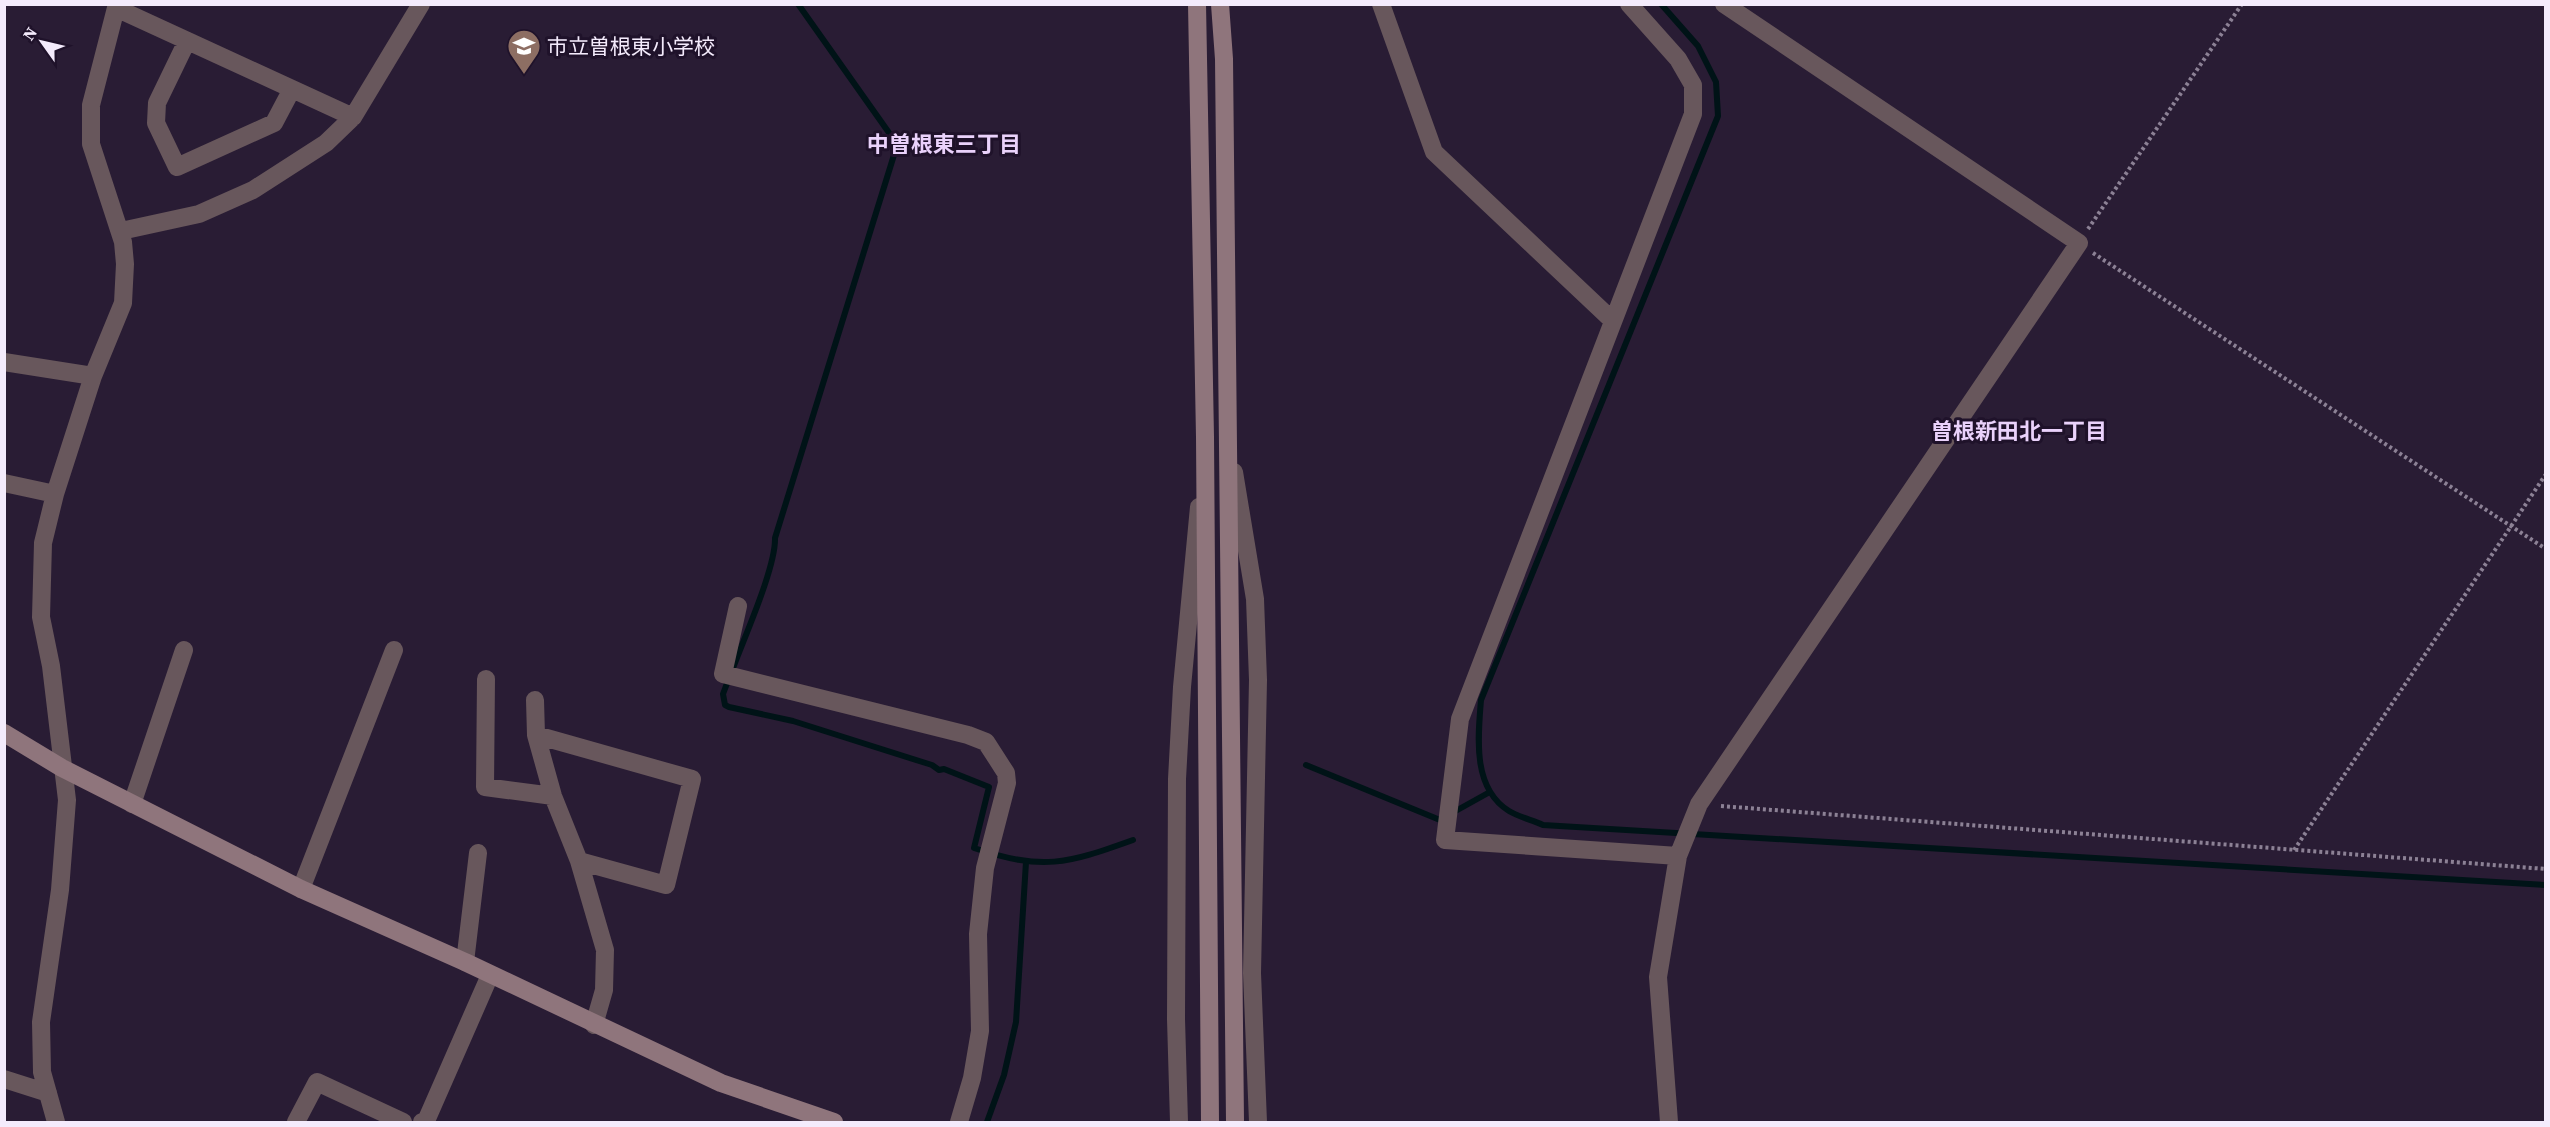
<svg xmlns="http://www.w3.org/2000/svg" width="2550" height="1127" font-family="'Source Serif 4','Noto Sans JP',serif">
	<style>
		.lines { fill: none; stroke-linecap: round; stroke-linejoin: round }
		.stream { stroke: #001317; stroke-width: 6 }
		.path { stroke: #8c8195; stroke-width: 4; stroke-dasharray: 3 3; stroke-linecap: butt }
		.street { stroke: #68575c; stroke-width: 18 }
		.secondary { stroke: #8f757c; stroke-width: 18 }
		.labels { text-anchor: middle; dominant-baseline: central; stroke-width: 6; stroke-linejoin: round; paint-order: stroke }
		.poi-label { font-size: 21px; fill: #f4ebfc; stroke: #1f122a; text-anchor: start }
		.neighbourhood-label { font-size: 22px; font-weight: bold; fill: #ead2fb; stroke: #1f122a }
	</style>
	<rect width="100%" height="100%" fill="#291c34"/>
	<g class="lines">
		<path class="stream" d="M1661,4L1698,46L1716,82L1718,116L1481,700C1478,737 1472,788 1509,811C1519,817 1532,820 1543,825L2546,885
			M733,668C744,638 776,567 775,538L894,155L892,137L798,4
			M729,678L723,694L725,705L729,707L793,721L932,765L939,770L944,769L989,787L974,848C1043,871 1066,864 1133,840
			M1306,765L1440,820L1443,818
			M1452,813L1488,793
			M987,1122L1004,1075L1016,1022L1026,862"/>
		<path class="path" d="M2088,229L2242,4
			M2093,253L2546,549
			M1721,806L2546,869
			M2294,850L2546,474"/>
		<path class="street" d="M1381,4L1434,152L1613,321
			M1629,4L1678,59L1693,85V114L1460,719L1445,840L1678,856
			M116,8L353,117
			M187,41L157,103L156,123L177,167L274,123L292,89
			M121,231L199,214L253,190L326,143L353,117L421,4
			M4,362L93,376
			M1234,472L1255,599L1258,680L1252,973L1258,1122
			M4,483L55,494
			M738,606L723,674L968,735L986,742L1006,773L1007,783L985,868L978,934L980,1031L972,1078L959,1122
			M486,679L485,787L553,796
			M535,700L536,735L553,796L579,861L605,950L604,990L594,1025
			M536,735L692,779L666,885L579,861
			M132,804L184,650
			M301,889L394,650
			M465,962L478,853
			M4,1079L48,1093
			M56,1122L42,1072L41,1022L60,890L67,800L51,666L41,617L43,543L55,494L93,376L123,303L125,264L123,242L91,144V105L117,4
			M296,1122L317,1082L403,1122
			M422,1122L426,1121L490,975
			M1179,1122L1176,1019L1177,779L1182,687L1199,507
			M1669,1122L1658,977L1678,856L1699,804L2079,243L1724,4"/>
		<path class="secondary" d="M1197,4L1205,437L1210,1122
			M1220,4L1224,59L1235,1122
			M4,733L62,768L301,889L465,962L721,1083L834,1122"/>
	</g>
	<defs>
		<symbol id="school-pin" viewBox="-11 -11 22 30"><path d="M0 17L-7.5 6A9.5 9.5 0 1 1 7.5 6Z" fill="#8d6e63" stroke="#1f122a"/><path d="M0-5L7-2L0 1L-7-2ZM-4 1L0 2.5L4 1V4Q0 6-4 4Z" fill="#fff"/></symbol>
	</defs>
	<g fill-rule="evenodd">
		<use href="#school-pin" x="505" y="27" width="38" height="52"/>
	</g>
	<g class="labels">
		<g class="poi-label">
			<text x="547" y="46">市立曽根東小学校</text>
		</g>
		<g class="neighbourhood-label">
			<text x="944" y="144">中曽根東三丁目</text>
			<text x="2019" y="431">曽根新田北一丁目</text>
		</g>
	</g>
	<rect width="2550" height="1127" fill="none" stroke="#f4ebfc" stroke-width="12"/>
	<g transform="translate(42 42) rotate(304)" stroke="#1f122a" stroke-width="4.5" paint-order="stroke">
	<path d="M0-4.5L10 22L0 15L-10 22Z" fill="#f4ebfc"/>
	<text y="-9" font-size="16" font-weight="bold" text-anchor="middle" fill="#f4ebfc">N</text>
	</g>
</svg>
